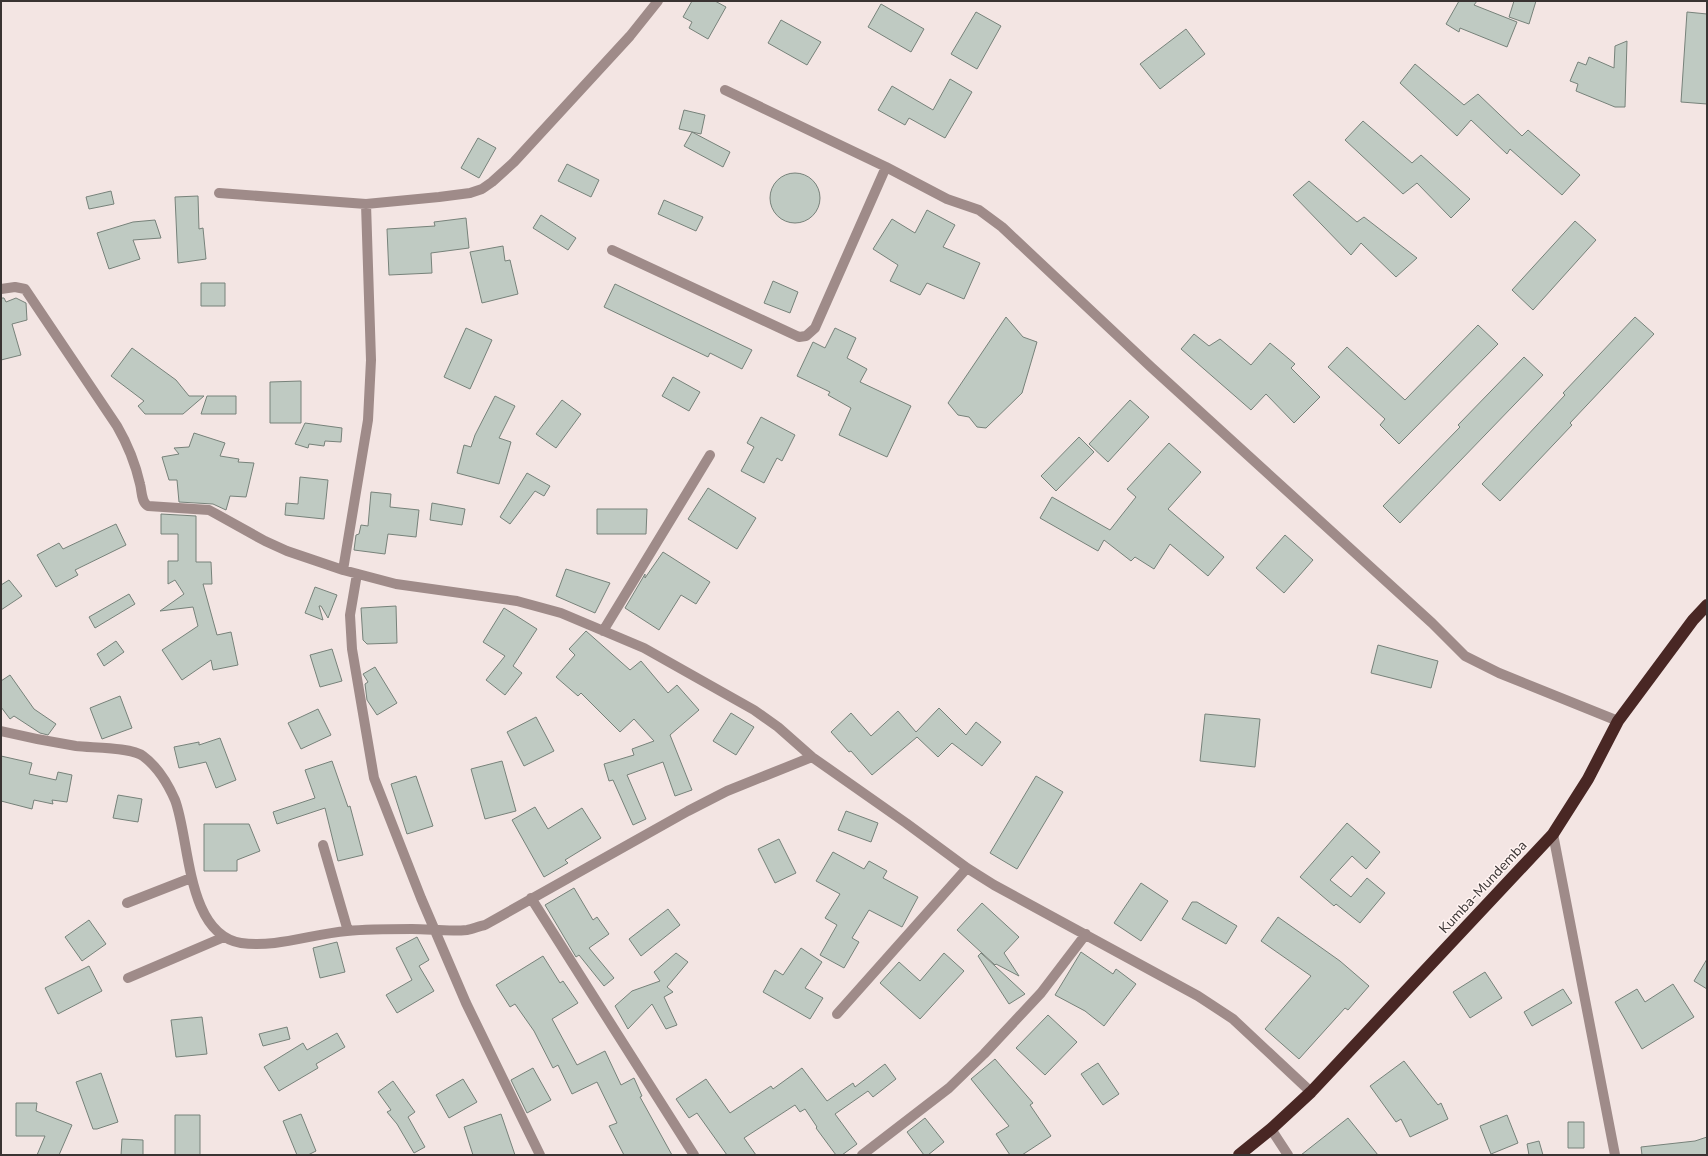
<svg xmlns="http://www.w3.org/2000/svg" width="1708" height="1156" font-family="'Nunito Sans',sans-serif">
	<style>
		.building { fill: #bfcac2; stroke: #77827a }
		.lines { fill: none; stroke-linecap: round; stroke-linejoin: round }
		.minor { stroke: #9f8b89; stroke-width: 10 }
		.highway { stroke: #492724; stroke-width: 12 }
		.labels { text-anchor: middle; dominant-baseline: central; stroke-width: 3; stroke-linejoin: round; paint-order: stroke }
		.street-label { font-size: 14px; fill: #393332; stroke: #fff3f1 }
	</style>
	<rect width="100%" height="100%" fill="#f3e5e3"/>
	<path class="building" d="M692,1H715L726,7L708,39L689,28L692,22L683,17Z
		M1459,1H1477L1474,5L1517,22L1507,47L1460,28L1459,32L1446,24Z
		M1514,1H1536L1529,24L1509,17Z
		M881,4L924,29L911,52L868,27Z
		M976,12L1001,26L977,69L951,54Z
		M1687,12L1707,14V104L1681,102Z
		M781,20L821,42L807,65L768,43Z
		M1186,29L1205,54L1160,89L1140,64Z
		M1627,41L1625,107H1615L1576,91L1578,84L1570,81L1578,62L1586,65L1589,57L1614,68L1615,46Z
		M1415,64L1464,105L1478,94L1522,136L1528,130L1580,175L1562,195L1510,149L1507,154L1471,120L1457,136L1400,83Z
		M950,79L972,92L945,138L909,118L905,125L878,110L892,86L933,110Z
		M684,110L705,115L701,134L692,132L730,152L723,167L684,146L692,132L679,129Z
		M1363,121L1412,163L1421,155L1470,199L1451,218L1417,183L1403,194L1345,140Z
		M478,138L496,148L479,178L461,168Z
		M567,164L599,180L591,197L558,181Z
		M770 198a25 25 0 1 1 50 0a25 25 0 1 1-50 0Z
		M1309,181L1357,222L1364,217L1417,258L1396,277L1361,243L1351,255L1293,195Z
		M111,191L114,204L89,209L86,197Z
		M198,196L199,229L203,228L206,259L178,263L175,197Z
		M664,200L703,217L696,231L658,214Z
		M927,210L955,225L943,247L980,263L964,299L927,283L920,295L890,281L898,265L873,249L892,219L915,233Z
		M541,215L576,238L568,250L533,228Z
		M466,218L469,248L431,253L432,273L389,275L387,229L435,226L434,222Z
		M155,220L161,238L133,240L140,259L109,269L97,233L133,222Z
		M1575,221L1596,240L1533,310L1512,290Z
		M503,246L505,261L510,260L518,294L482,303L470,252Z
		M773,281L798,292L790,313L764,303Z
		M201,283H225V306H201Z
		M615,284L752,350L742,369L710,353L708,357L604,307Z
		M1,298H4L6,302L16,298L26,303L27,320L12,324L21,355L1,360Z
		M1006,317L1023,337L1037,342L1022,393L986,428L977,427L969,417L958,415L948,403Z
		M1635,317L1654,334L1570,423L1572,425L1500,501L1482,484L1565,395L1563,393Z
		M1478,325L1498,344L1399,444L1380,425L1385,419L1328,367L1347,347L1405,400Z
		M466,328L492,340L470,389L444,377Z
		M835,328L856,338L847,358L867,369L860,382L911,406L887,457L839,435L851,408L828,395L830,392L797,376L813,342L825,348Z
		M1194,334L1209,346L1220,339L1251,365L1270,343L1295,364L1291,368L1320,397L1294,423L1266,394L1251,410L1181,349Z
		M132,348L176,380L189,396H204L183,414H145L138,406L144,401L111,376Z
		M1524,357L1543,375L1400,523L1383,506L1460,427L1458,425Z
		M673,377L700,392L689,411L662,396Z
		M301,381V423H270V382Z
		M207,396H236V414H201Z
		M495,396L515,406L499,438L511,442L499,484L457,473L464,445L471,447L475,435Z
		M562,400L581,414L556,448L536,434Z
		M1130,400L1149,417L1108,462L1089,444Z
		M761,417L795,435L782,461L777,458L764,483L741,471L754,447L747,443Z
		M305,423L342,428L341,442L325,441L324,446L309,444L308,448L295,444Z
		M194,433L225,443L220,456L239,459L238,462L254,463L246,497L230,496L226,510L213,504L179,502L177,480H169L162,457L179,454L174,448L189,447Z
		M1079,437L1094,452L1056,491L1041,476Z
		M1169,443L1201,472L1168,509L1224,557L1208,576L1170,544L1154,569L1135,557L1131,561L1104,540L1098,551L1040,518L1052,497L1110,530L1136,497L1127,489Z
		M527,473L550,486L544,496L535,491L510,524L500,517Z
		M300,477L328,480L324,519L285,515L286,503L298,504Z
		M708,488L756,518L737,549L688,519Z
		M371,492L391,494L390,507L419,510L416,537L388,534L385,554L354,550L356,535L359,534L361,525L368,526Z
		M432,503L465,509L462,525L430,520Z
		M597,509H647L646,534H597Z
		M161,514L196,516V562H211L212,584H203L217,635L231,632L238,665L213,670L211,660L182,680L162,650L198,626L193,607L160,611L184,594L175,580L168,584V561H178V534H161Z
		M116,524L126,545L75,570L78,575L56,587L37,555L59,543L63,549Z
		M1285,535L1313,560L1284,593L1256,568Z
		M663,552L710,582L696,604L681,595L659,630L625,608L645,574V578Z
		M566,569L610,583L595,613L556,596Z
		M9,580L22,596L1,610V585Z
		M315,587L337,595L328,618L321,606H319L323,620L305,613Z
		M129,594L135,604L95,628L89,617Z
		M396,606L397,643L367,644L363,640L361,608Z
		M504,608L537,629L513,666L522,673L505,695L486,680L505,656L483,642Z
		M586,631L630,670L641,661L668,693L677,685L699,710L670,735L692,790L675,796L663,762L627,775L646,819L633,825L613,780L609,781L604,764L634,755L632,749L654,741L634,719L620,732L581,693L578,696L556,677L575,655L569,649Z
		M116,641L124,652L104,666L97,654Z
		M1378,645L1438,661L1431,688L1371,673Z
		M332,649L342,681L320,687L310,655Z
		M375,667L397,703L377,715L367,700L365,684L368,682L363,674Z
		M10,675L34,709L56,724L48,735L40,733L14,716L10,719L1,707V681Z
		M120,696L132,728L102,739L90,708Z
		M939,708L966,735L976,722L1001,742L982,766L952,743L938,757L917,737L872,775L851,751L849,752L831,732L851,713L871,736L898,711L916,732Z
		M318,709L331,735L301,749L288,723Z
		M731,713L754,727L736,755L713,741Z
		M1205,714L1260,719L1255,767L1200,761Z
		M536,717L554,751L524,766L507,732Z
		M220,738L236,780L216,788L206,762L179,768L174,747L199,742V745Z
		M1,756L32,763L29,774L56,780L58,772L72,775L67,802L52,800L53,804L34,800L32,809L1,801Z
		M332,761L348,807L350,806L363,855L338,861L325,808L277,824L273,812L315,798L305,770Z
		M502,761L516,811L485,819L471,769Z
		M416,776L433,826L407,834L391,784Z
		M1036,776L1063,792L1017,869L990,853Z
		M118,795L142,799L138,822L113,818Z
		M535,807L548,829L582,808L601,838L565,860L568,863L544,877L512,820Z
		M846,811L878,823L871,842L838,830Z
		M1347,823L1380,852L1366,869L1352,856L1330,880L1351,897L1367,878L1385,893L1360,923L1336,904L1334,906L1300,877Z
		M204,824H249L260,851L237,860V871H204Z
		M779,839L796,873L775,883L758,849Z
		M833,852L864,869L869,861L887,871L883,878L918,897L902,927L869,910L852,938L859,942L844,968L820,955L837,925L825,918L840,894L816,881Z
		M1141,883L1168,901L1141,941L1114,923Z
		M574,888L593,920L597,917L609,934L589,948L614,978L604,986L579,955L576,957L545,905Z
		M1192,902H1197L1237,926L1226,944L1182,919Z
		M982,903L1019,937L1004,953L1019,976L996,964L995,965L957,930Z
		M668,909L680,925L641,956L629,939Z
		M1278,917L1340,961L1369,986L1348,1010L1345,1008L1299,1059L1265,1029L1311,976L1261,941Z
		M89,920L106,944L82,961L65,937Z
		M417,937L429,960L419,966L434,991L397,1013L386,995L412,980L396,948Z
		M337,942L345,972L320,978L313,948Z
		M801,948L822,962L805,988L823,998L810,1019L763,992L775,970L783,975Z
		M1081,952L1113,974L1116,969L1136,984L1104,1026L1085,1011L1055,995Z
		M676,953L688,962L667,987L673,992L664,997L677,1025L666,1029L652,1004L628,1029L615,1006L632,991L660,981L654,972Z
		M944,953L964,971L920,1019L880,983L899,962L920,981Z
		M981,953L1025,994L1009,1004L978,956Z
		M543,956L560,983L563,981L578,1003L552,1019L577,1065L605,1051L621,1085L634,1078L642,1096L640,1097L672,1155H624L609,1126L617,1123L597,1082L572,1094L558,1065L553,1068L534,1031L515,1004L510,1007L496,985Z
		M1707,959V989L1694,981Z
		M89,966L102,991L58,1014L45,988Z
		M1485,972L1502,998L1470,1018L1453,992Z
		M1673,984L1694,1017L1642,1049L1615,1002L1637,989L1645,1002Z
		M1563,989L1572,1003L1532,1026L1524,1012Z
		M1048,1015L1077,1042L1045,1075L1016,1048Z
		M202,1017L207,1054L176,1057L171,1020Z
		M287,1027L290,1039L263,1046L259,1034Z
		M337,1033L345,1047L316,1064L318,1068L279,1091L264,1067L303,1043L307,1050Z
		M995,1059L1033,1103L1030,1105L1051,1136L1022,1155H1010L996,1134L1009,1126L971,1079Z
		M1404,1061L1438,1105L1441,1103L1448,1119L1410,1137L1401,1119L1396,1122L1370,1086Z
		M1098,1063L1119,1094L1103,1105L1081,1074Z
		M885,1064L896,1079L873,1097L868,1091L835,1114L857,1144L842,1155H836L816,1128L817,1127L805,1109L800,1112L795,1105L744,1138L756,1155H727L697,1113L689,1118L676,1099L706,1079L730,1113L771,1086L773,1089L802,1068L827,1101L853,1083L855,1087Z
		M533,1068L551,1100L527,1113L511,1080Z
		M101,1073L118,1122L97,1129H93L76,1082Z
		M463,1079L477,1102L449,1118L436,1095Z
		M393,1081L415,1112L408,1117L425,1147L414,1153L397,1124L387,1112L391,1110L378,1092Z
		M16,1103H37L36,1111L72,1125L59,1155H37L45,1136H16Z
		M301,1114L316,1151L308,1155H297L283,1121Z
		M501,1114L515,1155H473L464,1127Z
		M175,1115H200V1155H175Z
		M1507,1115L1518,1143L1491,1154L1480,1126Z
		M925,1118L944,1142L928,1155H924L907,1132Z
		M1348,1118L1378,1155H1301Z
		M1568,1122H1584V1148H1568Z
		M1707,1137V1155H1642L1641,1147L1695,1141Z
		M122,1139L143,1140V1155H121Z
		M1539,1141L1543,1155H1529L1527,1144Z"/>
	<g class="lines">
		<path class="minor" d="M725,90L886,167L947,199L979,210L1002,227L1151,367L1432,623L1465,656L1499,673L1618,721
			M219,193L366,204L439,197L470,193L482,189L492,182L514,162L630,36L658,1
			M612,250L799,337L806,336L815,328L886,167
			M1,289L15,287L25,289L117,426C128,445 135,462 140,484C142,491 141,502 148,506L209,510L265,541L287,551L343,570L396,584L517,601L561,613L644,648L754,710L778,727L812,757L906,823L967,868L994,885L1198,996L1233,1019L1311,1092
			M343,570L368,420L371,360L366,204
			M357,574L350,615L352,649L374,778L421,898L466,1003L540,1155
			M603,631L710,455
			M1,731C26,737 51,742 76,746C92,748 131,747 143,756C158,767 168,784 175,800C190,839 186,934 241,943C276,948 312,934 347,931C368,929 391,929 412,929C430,929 449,932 467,930C473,929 479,926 485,925L688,811L727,791L812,757
			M1553,834L1615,1155
			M323,845L348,931
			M531,898L694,1155
			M127,903L191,878
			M128,978L224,937
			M837,1014L967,868
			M1271,1129L1288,1155
			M862,1155L949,1088L984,1054L1041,993L1086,934"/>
		<path class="highway" d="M1239,1155L1271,1129L1311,1092L1553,834L1588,779L1618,721L1693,620L1707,605"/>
	</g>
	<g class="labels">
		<g class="street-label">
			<text transform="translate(1483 887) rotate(-47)">Kumba-Mundemba</text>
		</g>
	</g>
	<rect width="1708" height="1156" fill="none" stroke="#393332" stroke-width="4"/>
</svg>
